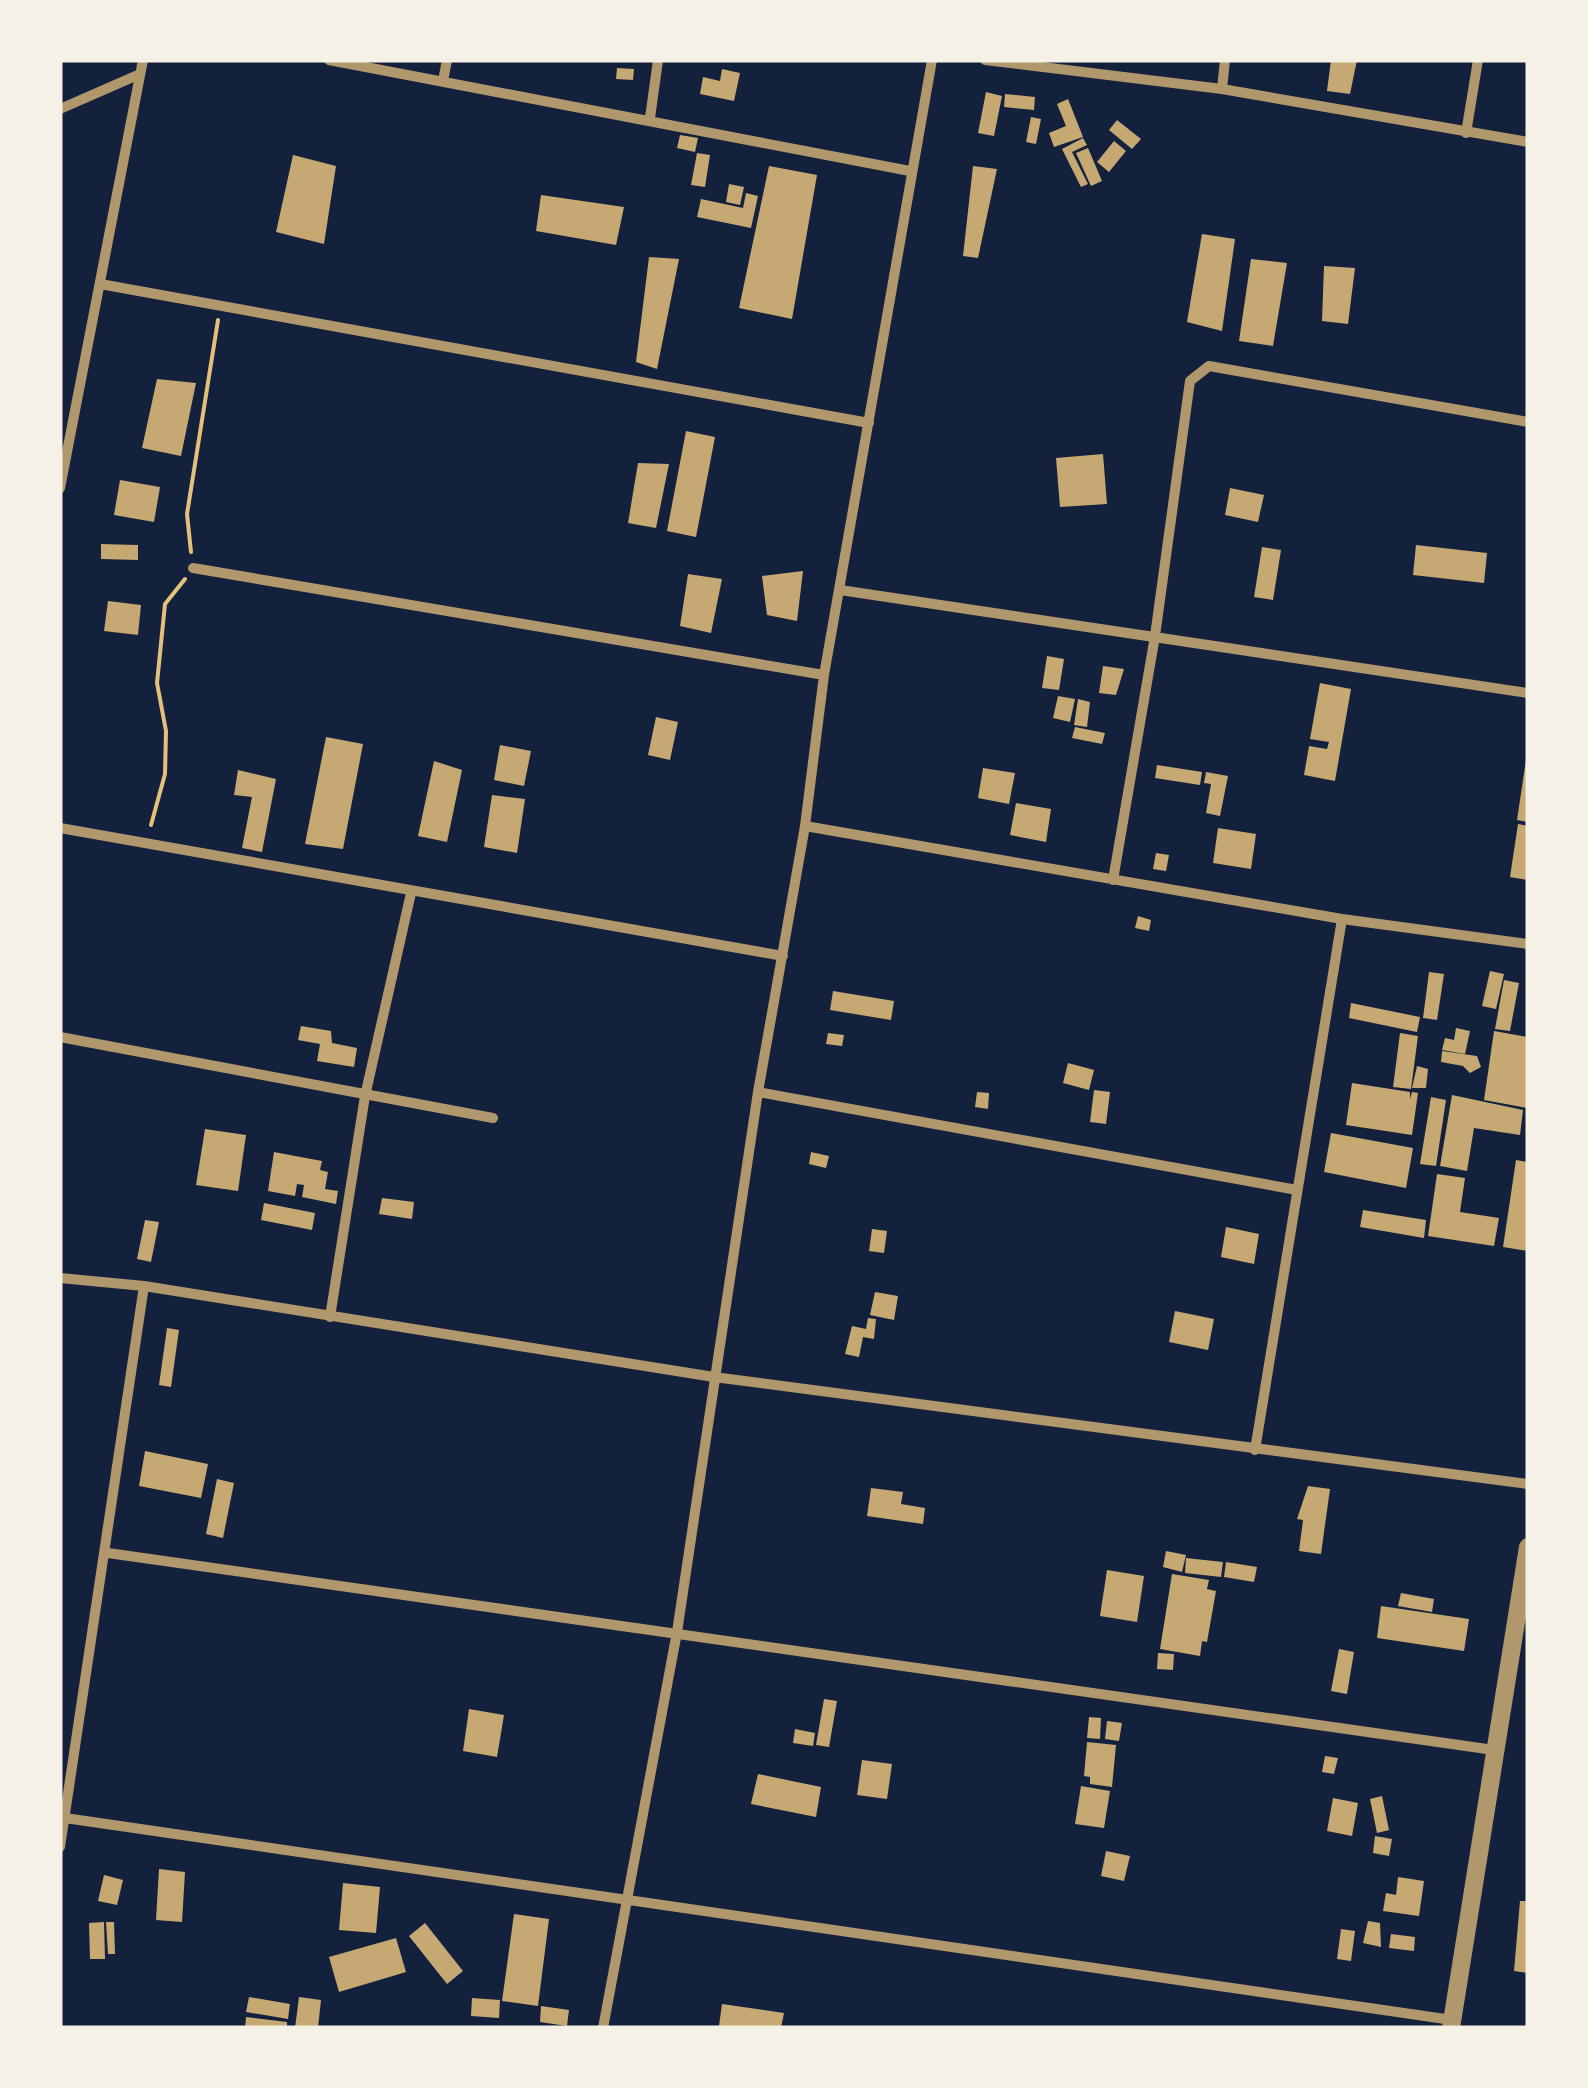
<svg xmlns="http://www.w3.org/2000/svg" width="1588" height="2088" font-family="Literata,serif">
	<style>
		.building { fill: #c6a872 }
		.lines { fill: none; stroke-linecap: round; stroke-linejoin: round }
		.path { stroke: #e5c07b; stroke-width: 4 }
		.minor { stroke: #b1986c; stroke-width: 10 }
		.tertiary { stroke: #b1986c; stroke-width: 18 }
	</style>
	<rect width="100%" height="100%" fill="#14213d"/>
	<path class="building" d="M1331,60H1357L1350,94L1327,91Z
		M617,68L634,69L633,80L616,79Z
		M722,69L740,73L734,101L700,94L703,77L720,81Z
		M986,92L1002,96L994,136L978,133Z
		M1005,94L1035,97L1034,110L1004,107Z
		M1068,99L1083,137L1054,147L1049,133L1066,126L1057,104Z
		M1031,117L1041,119L1036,144L1026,142Z
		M1117,120L1141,139L1132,149L1109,130Z
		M680,135L698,138L695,152L677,148Z
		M1083,138L1087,145L1072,152L1088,184L1081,187L1062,149Z
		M1114,141L1126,151L1109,172L1097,162Z
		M1088,148L1102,181L1091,186L1076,153Z
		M697,153L710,155L705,187L691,185Z
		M293,155L336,166L324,244L276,232Z
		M769,166L817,175L792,319L739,308Z
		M973,166L997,169L978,258L963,256Z
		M729,184L744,187L740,205L726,202Z
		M746,193L758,196L751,228L697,217L701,199L743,208Z
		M541,195L624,207L616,245L536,231Z
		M1202,234L1235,239L1222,331L1187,322Z
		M649,257L679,259L657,369L636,362Z
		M1251,259L1287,263L1273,346L1239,341Z
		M1324,266L1355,268L1348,324L1322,321Z
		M157,379L196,383L181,456L142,448Z
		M686,431L715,437L696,537L667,531Z
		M1103,454L1107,504L1060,507L1056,458Z
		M638,463L669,464L656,528L628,523Z
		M120,480L160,487L154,522L114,515Z
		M1230,488L1264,495L1258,522L1225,515Z
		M101,544L138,545V560L101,559Z
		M1416,545L1487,553L1484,583L1413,575Z
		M1262,547L1281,550L1273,600L1254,597Z
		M803,571L797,621L767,615L762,576Z
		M688,574L722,579L711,633L680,626Z
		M108,601L141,605L138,635L104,631Z
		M1047,656L1064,659L1059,690L1042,688Z
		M1103,666L1124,669L1116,695L1099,693Z
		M1320,683L1351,689L1335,781L1304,775L1309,746L1327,749L1329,742L1310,739Z
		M1058,696L1075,699L1070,722L1053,718Z
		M1078,699L1090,702L1087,727L1074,725Z
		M656,717L678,722L670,760L648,755Z
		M1075,727L1105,733L1102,744L1072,738Z
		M326,737L363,744L343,849L305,844Z
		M500,745L531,751L524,786L494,780Z
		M1526,760H1528V822L1517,820Z
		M434,761L462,770L447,842L418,836Z
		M1157,765L1202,772L1200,785L1155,778Z
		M983,768L1015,773L1009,804L978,798Z
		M238,770L276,779L262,852L242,848L252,797L234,795Z
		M1206,772L1228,776L1220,816L1206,813L1211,784L1204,783Z
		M492,795L525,799L517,853L484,847Z
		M1016,803L1051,809L1046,842L1010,835Z
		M1518,824L1528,826V880L1510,877Z
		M1218,828L1256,834L1251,869L1213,863Z
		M1156,853L1169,855L1166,871L1153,869Z
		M1138,916L1151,920L1149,931L1135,928Z
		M1490,971L1504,974L1496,1009L1482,1006Z
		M1429,972L1444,974L1437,1020L1423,1018Z
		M1504,980L1519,983L1510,1031L1495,1029Z
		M833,991L894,1001L891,1020L830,1010Z
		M1351,1003L1420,1017L1417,1032L1349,1018Z
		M301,1026L331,1031L332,1043L357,1048L354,1067L317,1061L320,1044L298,1040Z
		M1456,1028L1470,1031L1465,1054L1442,1050L1445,1038L1454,1040Z
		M1494,1031L1528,1037V1108L1484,1100Z
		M828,1033L844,1035L842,1046L826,1044Z
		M1400,1033L1418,1036L1411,1089L1393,1087Z
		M1442,1051L1477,1056L1481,1067L1470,1073L1463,1066L1441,1062Z
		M1068,1063L1094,1070L1089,1090L1063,1083Z
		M1417,1066L1428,1069L1426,1088H1412Z
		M1352,1083L1410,1092V1099L1412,1092L1418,1093L1412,1135L1346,1125Z
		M1094,1090L1110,1092L1106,1124L1090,1122Z
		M977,1092L989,1093L988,1109L975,1107Z
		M1452,1095L1523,1110L1520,1135L1474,1128L1467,1171L1440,1166Z
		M1431,1097L1446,1100L1436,1166L1420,1164Z
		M205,1129L246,1135L238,1191L196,1185Z
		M1331,1133L1413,1148L1406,1188L1324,1172Z
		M274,1152L322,1161L320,1170L328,1172L325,1189L338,1191L336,1204L302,1197L304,1185L297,1184L295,1196L268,1191Z
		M811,1152L829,1156L826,1168L809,1164Z
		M1516,1160L1528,1162V1251L1503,1247Z
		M1437,1174L1465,1178L1460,1212L1499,1218L1494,1246L1428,1236Z
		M382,1198L414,1202L412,1219L379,1214Z
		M264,1203L315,1213L312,1230L261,1220Z
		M1363,1210L1426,1220L1424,1238L1360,1227Z
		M145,1220L159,1222L151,1262L137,1259Z
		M1226,1227L1259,1234L1254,1264L1221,1257Z
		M872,1229L887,1231L884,1253L869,1251Z
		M875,1292L898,1296L894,1320L870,1315Z
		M1175,1311L1214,1319L1208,1350L1169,1342Z
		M868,1318L876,1319L874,1339L863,1337L859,1357L845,1354L852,1326L866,1329Z
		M167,1328L179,1330L171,1387L159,1385Z
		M145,1451L208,1464L201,1498L139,1486Z
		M217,1479L234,1483L223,1538L206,1534Z
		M1308,1486L1330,1489L1321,1554L1299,1551L1303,1520L1297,1519Z
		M871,1488L903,1492L901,1504L925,1508L923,1524L867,1516Z
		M1166,1551L1186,1555L1182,1572L1163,1567Z
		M1186,1558L1223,1562L1221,1577L1185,1573Z
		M1226,1562L1257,1567L1254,1582L1224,1577Z
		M1107,1570L1144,1576L1137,1622L1100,1616Z
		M1172,1574L1209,1580L1207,1589L1216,1591L1207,1642L1202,1641L1200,1656L1160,1649Z
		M1401,1593L1434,1599L1432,1612L1398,1606Z
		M1381,1606L1469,1619L1464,1651L1377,1638Z
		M1339,1649L1354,1652L1347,1694L1331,1691Z
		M1158,1653L1174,1654L1173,1670L1157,1669Z
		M824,1699L837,1701L829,1747L816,1745Z
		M469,1709L504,1715L497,1757L463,1751Z
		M1089,1717L1101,1718L1100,1739L1087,1738Z
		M1107,1721L1122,1723L1119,1741L1105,1739Z
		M795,1729L815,1733L813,1746L793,1743Z
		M1087,1742L1116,1745L1112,1787L1090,1784V1777L1084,1776Z
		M1325,1756L1338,1758L1334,1774L1322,1772Z
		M862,1760L892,1764L887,1799L857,1795Z
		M758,1774L821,1787L816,1817L751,1804Z
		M1081,1786L1110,1791L1104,1828L1075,1824Z
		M1382,1796L1389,1830L1377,1833L1370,1799Z
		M1333,1798L1358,1803L1352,1836L1327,1831Z
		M1375,1836L1392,1839L1389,1856L1373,1853Z
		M1106,1851L1130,1856L1124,1881L1101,1876Z
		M159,1869L185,1872L182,1922L156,1920Z
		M104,1875L123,1880L117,1905L98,1901Z
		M1398,1877L1424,1881L1419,1916L1383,1911L1386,1893L1396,1895Z
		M343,1883L380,1887L376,1933L339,1930Z
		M1520,1901H1528V1973L1514,1971Z
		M514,1914L549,1919L538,2006L502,2001Z
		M1368,1921L1380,1923L1381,1947L1363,1943Z
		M104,1922L105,1959H90L89,1923Z
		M106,1922H114L115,1954H108Z
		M425,1923L463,1971L447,1984L409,1936Z
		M1341,1929L1355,1931L1351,1961L1337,1959Z
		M1391,1934L1415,1937L1414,1951L1389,1948Z
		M396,1938L406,1972L339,1992L329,1957Z
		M249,1997L290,2004L288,2019L246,2012Z
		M299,1997L321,2000L318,2028H295Z
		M472,1998L500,2000L499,2018L471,2016Z
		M722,2004L784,2013L781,2028L719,2026Z
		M541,2006L569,2010L567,2026L540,2022Z
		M246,2017L287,2022V2028H245Z"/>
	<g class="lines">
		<path class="path" d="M191,552L187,514L218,320
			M151,825L165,774L166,731L157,683L165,604L185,579"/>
		<path class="minor" d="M329,60L910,171
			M985,60L1222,89L1528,142
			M443,81L447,60
			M1222,89L1225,60
			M60,109L140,74
			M650,118L658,60
			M1466,133L1478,60
			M100,284L869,423
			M60,488L143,60
			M193,568L824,675
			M840,590L1528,693
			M805,826L1342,919L1528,944
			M60,828L783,956
			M1113,880L1155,636L1190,381L1209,366L1528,422
			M60,1037L493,1118
			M758,1092L1297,1190
			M60,1278L144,1286L714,1377L1528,1484
			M330,1317L365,1096L411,893
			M1255,1450L1342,919
			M108,1553L1494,1750
			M65,1818L1452,2020
			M60,1847L144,1286
			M603,2028L677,1632L758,1092L805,826L824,675L932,60"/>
		<path class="tertiary" d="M1451,2028L1528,1547"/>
	</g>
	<rect width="1588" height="2088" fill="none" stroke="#f6f1e7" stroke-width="125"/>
</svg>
